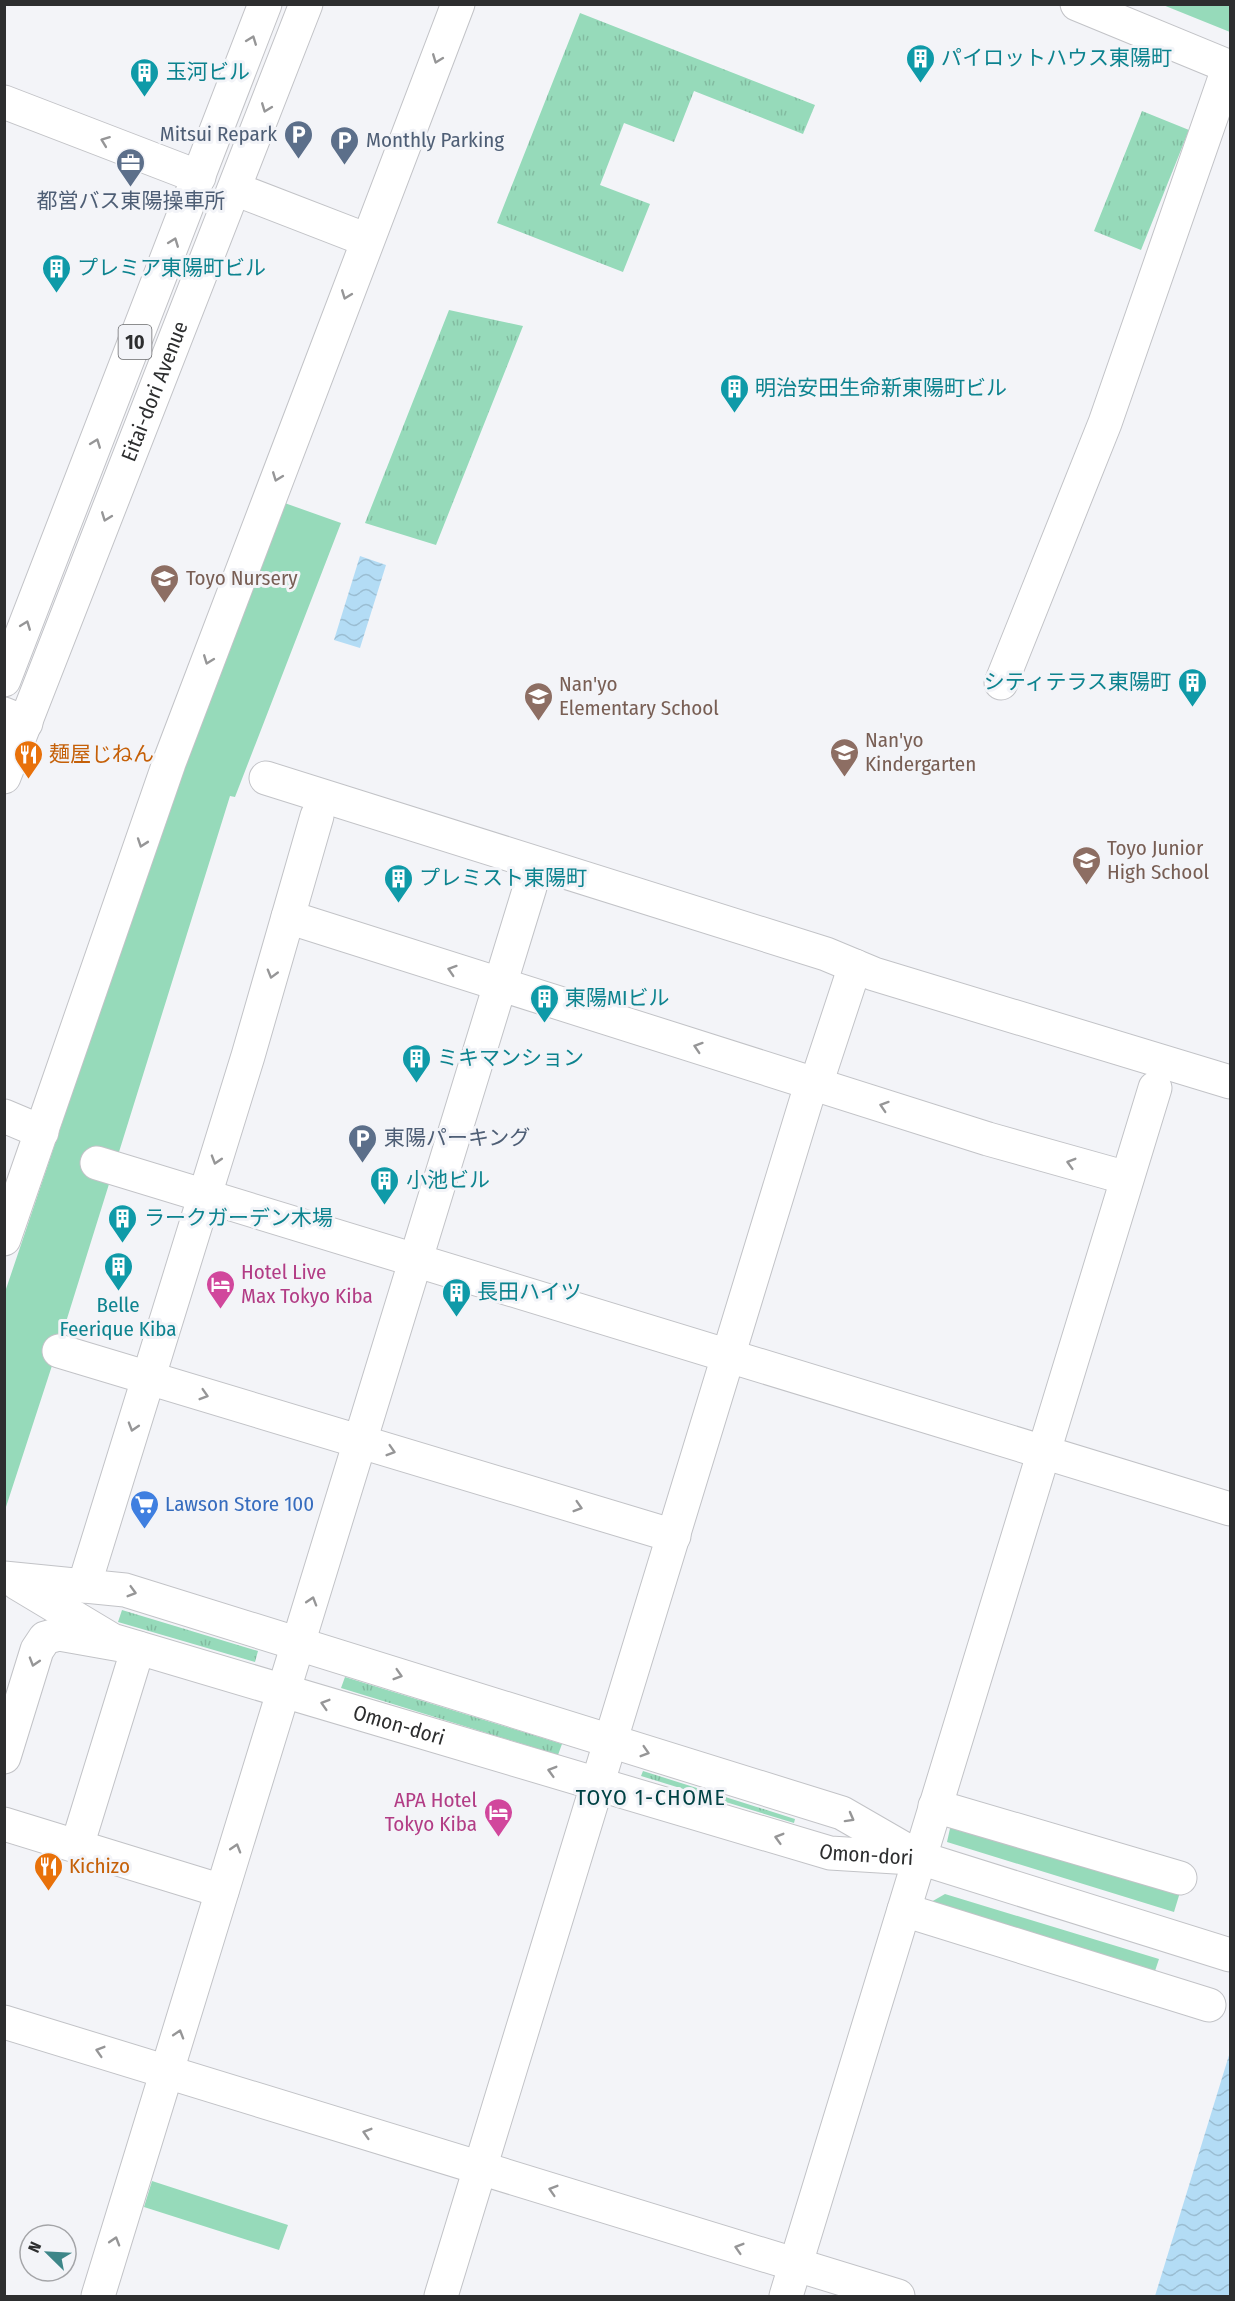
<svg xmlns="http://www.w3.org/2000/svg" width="1235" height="2301" font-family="'Fira Sans Condensed','Noto Sans JP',sans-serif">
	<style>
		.grass { fill: url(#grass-tufts) }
		.park { fill: #96daba }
		.water { fill: url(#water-waves) }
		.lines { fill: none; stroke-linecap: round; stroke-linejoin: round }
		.minor-casing { stroke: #c2c3c7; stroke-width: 35 }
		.major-casing { stroke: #c2c3c7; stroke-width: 35 }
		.minor { stroke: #fff; stroke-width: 33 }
		.major { stroke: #fff; stroke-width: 33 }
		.oneway { stroke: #969697 }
		.labels { text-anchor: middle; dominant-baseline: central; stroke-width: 6; stroke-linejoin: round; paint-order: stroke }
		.shield { fill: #f3f4f8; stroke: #68696b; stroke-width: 1.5 }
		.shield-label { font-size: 20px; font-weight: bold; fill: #2d2e2f }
		.culture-label { font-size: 21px; fill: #0d838f; stroke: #f3f4f8; text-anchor: start }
		.service-label { font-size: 21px; fill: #4e5e75; stroke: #f3f4f8; text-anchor: start }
		.street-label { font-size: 21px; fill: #2d2e2f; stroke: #f3f4f8 }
		.education-label { font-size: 21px; fill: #785e54; stroke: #f3f4f8; text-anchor: start }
		.food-label { font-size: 21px; fill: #c56008; stroke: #f3f4f8; text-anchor: start }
		.hotel-label { font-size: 21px; fill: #b23c85; stroke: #f3f4f8; text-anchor: start }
		.shop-label { font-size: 21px; fill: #366cbe; stroke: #f3f4f8; text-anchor: start }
		.neighbourhood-label { font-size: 22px; letter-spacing: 1.5px; fill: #004244; stroke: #f3f4f8 }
	</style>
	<defs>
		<pattern id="grass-tufts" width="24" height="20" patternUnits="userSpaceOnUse" patternTransform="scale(1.5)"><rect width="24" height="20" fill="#96daba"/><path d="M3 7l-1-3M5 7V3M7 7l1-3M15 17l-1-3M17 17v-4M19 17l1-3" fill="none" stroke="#82bba0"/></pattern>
		<pattern id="water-waves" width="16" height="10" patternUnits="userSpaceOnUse" patternTransform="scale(1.5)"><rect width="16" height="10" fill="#b3dcf5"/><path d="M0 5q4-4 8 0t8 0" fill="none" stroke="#9abdd2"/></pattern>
	</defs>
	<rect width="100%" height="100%" fill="#f3f4f8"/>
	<path class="grass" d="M580,13L815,105L803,134L694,91L674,142L624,123L600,185L650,204L623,272L497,223Z
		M1142,111L1189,130L1141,250L1094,231Z
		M449,310L523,326L436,545L365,523Z
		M122,1610L258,1651L255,1662L118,1622Z
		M345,1677L562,1744L558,1755L341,1688Z
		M643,1771L795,1819L794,1823L641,1776Z"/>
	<path class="park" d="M1163,5H1230V32Z
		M279,501L341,523L235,797L230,796L61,1338L5,1510V1292L153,854Z
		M951,1824L1181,1889L1174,1912L947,1842Z
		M945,1894L1159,1959L1153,1977L931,1902Z
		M152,2181L288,2225L279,2250L144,2207Z"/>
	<path class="water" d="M360,556L386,565L360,648L334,640Z
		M1230,2052V2296H1155Z"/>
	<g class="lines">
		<defs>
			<g id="minor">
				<path d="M1077,4L1230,67"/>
				<path d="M4,102L199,177"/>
				<path d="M235,189L367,240"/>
				<path d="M1001,683L1105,423L1229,66"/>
				<path d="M4,714L26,723"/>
				<path d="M266,778L826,954L874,974L1230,1082"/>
				<path d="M288,917L988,1139L1127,1178"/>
				<path d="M4,1116L42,1132"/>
				<path d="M97,1163L1230,1509"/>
				<path d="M4,1239L169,763L458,4"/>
				<path d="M59,1351L674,1536"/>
				<path d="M4,1578L125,1590L842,1813L920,1858L1230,1955"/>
				<path id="s1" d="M17,1583L112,1640L830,1853L912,1858"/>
				<path d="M84,1586L248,1056L317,816"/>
				<path d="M4,1757L37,1650L45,1638L59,1634L138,1648L77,1846"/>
				<path d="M935,1806L1180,1878"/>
				<path d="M4,1824L222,1891"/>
				<path d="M904,1910L1209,2005"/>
				<path d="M4,2022L898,2296"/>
				<path d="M98,2296L530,887"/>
				<path d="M441,2296L806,1101L812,1084L820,1072L855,966"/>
				<path d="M786,2296L1155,1088"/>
			</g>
			<g id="major">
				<path d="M4,680L265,4"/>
				<path id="s2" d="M4,777L306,4"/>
			</g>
		</defs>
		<use href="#minor" class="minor-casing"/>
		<use href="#major" class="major-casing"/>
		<use href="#minor" class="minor"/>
		<use href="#major" class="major"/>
	</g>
	<defs><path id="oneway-chevron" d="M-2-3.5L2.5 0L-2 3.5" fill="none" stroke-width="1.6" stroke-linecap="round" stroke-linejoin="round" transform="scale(1.5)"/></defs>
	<g class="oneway">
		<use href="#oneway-chevron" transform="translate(252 40) rotate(-69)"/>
		<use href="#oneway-chevron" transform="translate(437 59) rotate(111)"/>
		<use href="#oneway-chevron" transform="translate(266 108) rotate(111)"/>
		<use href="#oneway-chevron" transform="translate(105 141) rotate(-159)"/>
		<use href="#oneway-chevron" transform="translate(174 242) rotate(-69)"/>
		<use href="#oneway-chevron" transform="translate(346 295) rotate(111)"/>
		<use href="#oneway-chevron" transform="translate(96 443) rotate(-69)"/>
		<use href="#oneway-chevron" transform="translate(277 477) rotate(111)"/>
		<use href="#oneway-chevron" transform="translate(106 517) rotate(111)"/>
		<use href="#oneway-chevron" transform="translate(26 625) rotate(-69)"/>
		<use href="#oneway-chevron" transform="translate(208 660) rotate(111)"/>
		<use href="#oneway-chevron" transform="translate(142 843) rotate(109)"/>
		<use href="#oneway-chevron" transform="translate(452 970) rotate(-162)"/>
		<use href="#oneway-chevron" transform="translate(272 974) rotate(106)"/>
		<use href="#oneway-chevron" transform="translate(698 1047) rotate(-162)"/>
		<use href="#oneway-chevron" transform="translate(884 1106) rotate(-162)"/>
		<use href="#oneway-chevron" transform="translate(216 1160) rotate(107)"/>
		<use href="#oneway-chevron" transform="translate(1071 1163) rotate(-164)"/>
		<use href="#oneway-chevron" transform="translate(204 1395) rotate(17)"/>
		<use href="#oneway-chevron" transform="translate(133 1427) rotate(107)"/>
		<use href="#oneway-chevron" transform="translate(391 1451) rotate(17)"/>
		<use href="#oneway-chevron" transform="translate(578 1507) rotate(17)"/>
		<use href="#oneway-chevron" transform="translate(132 1592) rotate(16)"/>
		<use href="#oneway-chevron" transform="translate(312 1601) rotate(-73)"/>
		<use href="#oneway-chevron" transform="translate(34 1662) rotate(107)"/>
		<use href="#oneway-chevron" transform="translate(398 1675) rotate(17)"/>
		<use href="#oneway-chevron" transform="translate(325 1704) rotate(-163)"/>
		<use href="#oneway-chevron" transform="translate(645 1752) rotate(17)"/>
		<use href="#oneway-chevron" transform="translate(552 1771) rotate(-164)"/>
		<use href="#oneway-chevron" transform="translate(850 1818) rotate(29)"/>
		<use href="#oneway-chevron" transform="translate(779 1838) rotate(-164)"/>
		<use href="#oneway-chevron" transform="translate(236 1848) rotate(-73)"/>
		<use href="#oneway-chevron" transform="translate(179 2034) rotate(-73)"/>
		<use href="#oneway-chevron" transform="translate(100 2051) rotate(-163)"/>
		<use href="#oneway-chevron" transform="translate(367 2133) rotate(-163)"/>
		<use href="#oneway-chevron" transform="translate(553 2190) rotate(-163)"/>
		<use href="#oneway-chevron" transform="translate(115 2241) rotate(-73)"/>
		<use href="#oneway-chevron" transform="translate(739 2248) rotate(-163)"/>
	</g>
	<defs>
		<symbol id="building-pin" viewBox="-11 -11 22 30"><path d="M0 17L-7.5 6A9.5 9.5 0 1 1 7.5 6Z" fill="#0f9aa8" stroke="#f3f4f8"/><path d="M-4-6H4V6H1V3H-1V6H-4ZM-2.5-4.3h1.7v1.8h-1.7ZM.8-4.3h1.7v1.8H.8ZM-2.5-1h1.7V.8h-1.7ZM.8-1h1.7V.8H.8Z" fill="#fff"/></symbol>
		<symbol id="parking-pin" viewBox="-11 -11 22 30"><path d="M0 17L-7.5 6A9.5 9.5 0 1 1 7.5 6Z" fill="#5c6f8a" stroke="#f3f4f8"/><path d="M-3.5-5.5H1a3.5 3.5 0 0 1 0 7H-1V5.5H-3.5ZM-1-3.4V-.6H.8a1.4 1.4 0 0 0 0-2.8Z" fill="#fff"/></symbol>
		<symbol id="office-pin" viewBox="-11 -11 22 30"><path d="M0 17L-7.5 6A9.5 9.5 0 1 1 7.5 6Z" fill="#5c6f8a" stroke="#f3f4f8"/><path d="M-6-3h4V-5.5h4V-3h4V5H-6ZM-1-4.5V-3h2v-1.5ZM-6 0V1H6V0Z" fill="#fff"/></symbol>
		<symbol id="school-pin" viewBox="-11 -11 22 30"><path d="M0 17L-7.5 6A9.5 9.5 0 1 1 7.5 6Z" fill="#8d6e63" stroke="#f3f4f8"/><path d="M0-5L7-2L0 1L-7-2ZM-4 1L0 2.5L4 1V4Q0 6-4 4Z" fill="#fff"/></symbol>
		<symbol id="restaurant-pin" viewBox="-11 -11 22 30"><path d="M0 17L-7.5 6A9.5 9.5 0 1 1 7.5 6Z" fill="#e8710a" stroke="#f3f4f8"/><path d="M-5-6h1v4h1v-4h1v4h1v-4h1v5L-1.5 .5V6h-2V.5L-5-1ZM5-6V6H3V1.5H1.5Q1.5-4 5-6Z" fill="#fff"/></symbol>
		<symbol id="hotel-pin" viewBox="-11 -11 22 30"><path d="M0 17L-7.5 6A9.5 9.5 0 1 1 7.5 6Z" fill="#d1479c" stroke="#f3f4f8"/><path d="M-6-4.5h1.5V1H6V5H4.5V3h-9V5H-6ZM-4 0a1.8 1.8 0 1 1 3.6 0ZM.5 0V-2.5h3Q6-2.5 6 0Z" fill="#fff"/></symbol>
		<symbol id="supermarket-pin" viewBox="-11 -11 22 30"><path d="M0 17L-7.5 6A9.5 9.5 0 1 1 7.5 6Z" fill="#3f7fe0" stroke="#f3f4f8"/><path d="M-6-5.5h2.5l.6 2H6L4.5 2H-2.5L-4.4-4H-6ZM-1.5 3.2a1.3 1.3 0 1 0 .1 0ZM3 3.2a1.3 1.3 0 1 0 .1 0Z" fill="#fff"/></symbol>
	</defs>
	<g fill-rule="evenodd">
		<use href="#building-pin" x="904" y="42" width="33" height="45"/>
		<use href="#building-pin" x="128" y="56" width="33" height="45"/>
		<use href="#parking-pin" x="282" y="118" width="33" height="45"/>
		<use href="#parking-pin" x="328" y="124" width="33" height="45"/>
		<use href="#office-pin" x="114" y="146" width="33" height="45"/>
		<use href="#building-pin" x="40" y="252" width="33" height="45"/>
		<use href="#building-pin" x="718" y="372" width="33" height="45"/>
		<use href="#school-pin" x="148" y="562" width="33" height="45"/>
		<use href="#building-pin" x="1176" y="666" width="33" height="45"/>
		<use href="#school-pin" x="522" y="680" width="33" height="45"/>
		<use href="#school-pin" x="828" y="736" width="33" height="45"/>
		<use href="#restaurant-pin" x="12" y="738" width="33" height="45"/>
		<use href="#school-pin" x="1070" y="844" width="33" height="45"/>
		<use href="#building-pin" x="382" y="862" width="33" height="45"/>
		<use href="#building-pin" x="528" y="982" width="33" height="45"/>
		<use href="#building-pin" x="400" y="1042" width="33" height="45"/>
		<use href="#parking-pin" x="346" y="1122" width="33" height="45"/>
		<use href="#building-pin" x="368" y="1164" width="33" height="45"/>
		<use href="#building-pin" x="106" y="1202" width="33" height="45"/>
		<use href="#building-pin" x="102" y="1250" width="33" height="45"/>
		<use href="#hotel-pin" x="204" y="1268" width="33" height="45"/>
		<use href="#building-pin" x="440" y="1276" width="33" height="45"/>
		<use href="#supermarket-pin" x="128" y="1488" width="33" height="45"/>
		<use href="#hotel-pin" x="482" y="1796" width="33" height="45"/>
		<use href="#restaurant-pin" x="32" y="1850" width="33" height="45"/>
	</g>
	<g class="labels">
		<rect class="shield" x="118.5" y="325" width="33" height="34" rx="4.5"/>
		<g class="shield-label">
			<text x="135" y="342">10</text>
		</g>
		<g class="culture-label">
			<text x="941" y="58">パイロットハウス東陽町</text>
			<text x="166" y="72">玉河ビル</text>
			<text x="77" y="268">プレミア東陽町ビル</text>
			<text x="755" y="388">明治安田生命新東陽町ビル</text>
			<text x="1171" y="682" text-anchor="end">シティテラス東陽町</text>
			<text x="419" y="878">プレミスト東陽町</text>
			<text x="565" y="998">東陽MIビル</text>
			<text x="437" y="1058">ミキマンション</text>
			<text x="406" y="1180">小池ビル</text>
			<text x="144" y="1218">ラークガーデン木場</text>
			<text x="477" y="1292">長田ハイツ</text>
			<text x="118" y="1305" text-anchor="middle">Belle<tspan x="118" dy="24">Feerique Kiba</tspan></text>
		</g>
		<g class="service-label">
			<text x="277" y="134" text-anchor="end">Mitsui Repark</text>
			<text x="366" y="140">Monthly Parking</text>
			<text x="131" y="201" text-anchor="middle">都営バス東陽操車所</text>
			<text x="384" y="1138">東陽パーキング</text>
		</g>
		<g class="street-label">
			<text stroke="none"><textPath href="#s2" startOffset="414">Eitai-dori Avenue</textPath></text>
			<text stroke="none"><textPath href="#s1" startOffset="410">Omon-dori</textPath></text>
			<text stroke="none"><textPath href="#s1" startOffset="896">Omon-dori</textPath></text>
		</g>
		<g class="education-label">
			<text x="186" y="578">Toyo Nursery</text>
			<text x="559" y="684">Nan'yo<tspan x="559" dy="24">Elementary School</tspan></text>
			<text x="865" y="740">Nan'yo<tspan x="865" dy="24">Kindergarten</tspan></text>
			<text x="1107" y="848">Toyo Junior<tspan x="1107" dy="24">High School</tspan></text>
		</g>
		<g class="food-label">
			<text x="49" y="754">麺屋じねん</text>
			<text x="69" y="1866">Kichizo</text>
		</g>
		<g class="hotel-label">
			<text x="241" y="1272">Hotel Live<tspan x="241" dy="24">Max Tokyo Kiba</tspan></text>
			<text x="477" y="1800" text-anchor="end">APA Hotel<tspan x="477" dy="24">Tokyo Kiba</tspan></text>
		</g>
		<g class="shop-label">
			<text x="165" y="1504">Lawson Store 100</text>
		</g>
		<g class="neighbourhood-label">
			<text x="651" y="1797">TOYO 1-CHOME</text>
		</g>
	</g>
	<rect width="1235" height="2301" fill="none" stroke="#2d2e2f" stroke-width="12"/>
	<g transform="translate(48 2253) rotate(294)"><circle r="28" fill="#f3f4f8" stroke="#a4a5a8" stroke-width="1.5"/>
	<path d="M0-4.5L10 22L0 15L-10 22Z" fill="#3d8688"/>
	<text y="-9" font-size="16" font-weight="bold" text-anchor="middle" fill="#2d2e2f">N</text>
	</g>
</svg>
